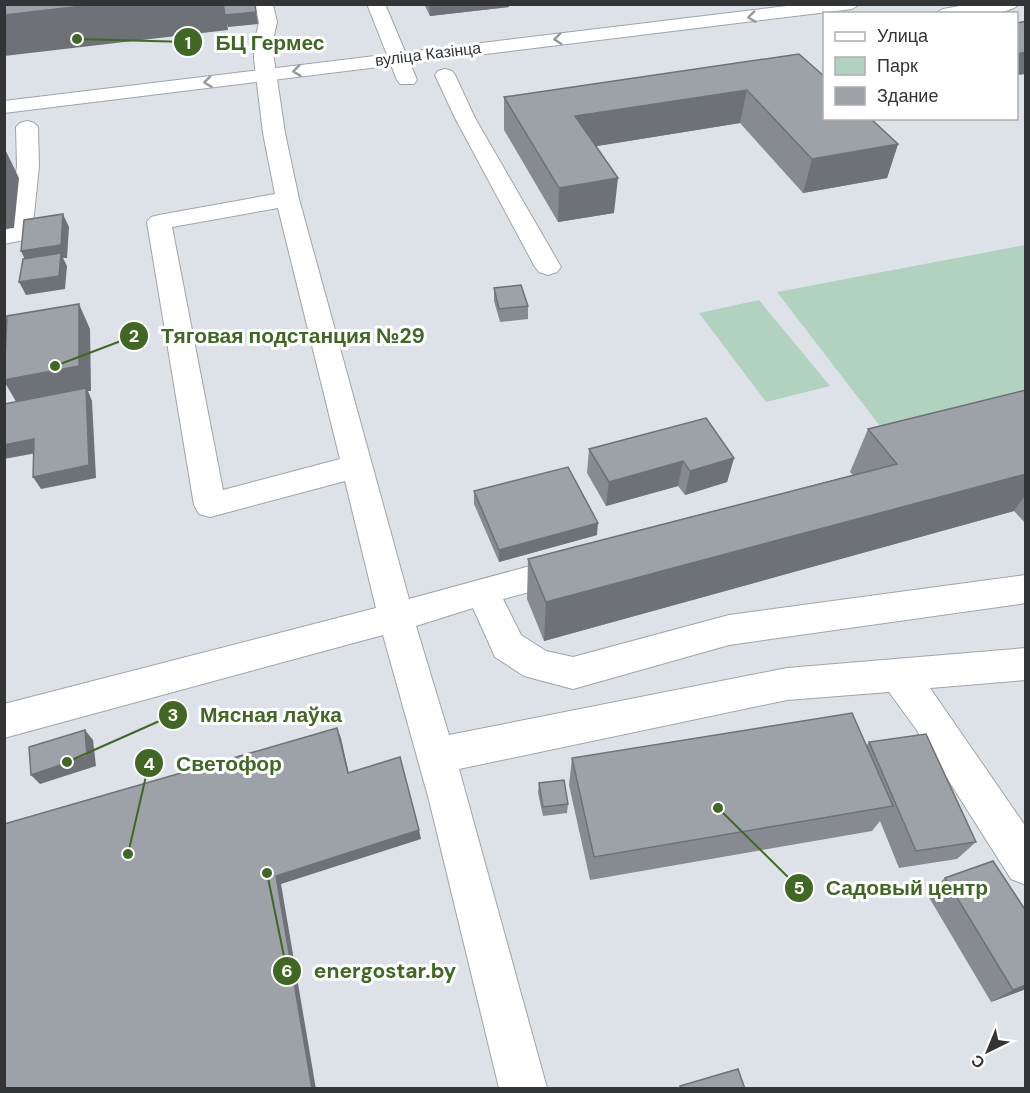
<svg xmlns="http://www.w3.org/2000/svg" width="1030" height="1093" font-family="'DM Sans',sans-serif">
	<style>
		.green { fill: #b0d2be }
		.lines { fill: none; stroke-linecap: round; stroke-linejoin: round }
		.minor-casing { stroke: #9fa4aa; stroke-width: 2 }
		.major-casing { stroke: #9fa4aa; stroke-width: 2 }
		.minor { fill: #fff; fill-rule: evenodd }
		.major { fill: #fff; fill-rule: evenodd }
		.wall { fill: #878b91 }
		.shaded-wall { fill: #6e7176 }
		.building { fill: #9da2a9; stroke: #6e7176; stroke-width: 1.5 }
		.oneway { stroke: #989a9a }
		.labels { text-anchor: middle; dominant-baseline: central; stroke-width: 6; stroke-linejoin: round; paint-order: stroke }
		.far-street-label { font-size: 16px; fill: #323436; stroke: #fff }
		.leader { fill: none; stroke: #406824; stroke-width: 2 }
		.callout-dot { fill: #406824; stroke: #fff; stroke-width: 2 }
		.mark-label { font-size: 18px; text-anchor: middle; font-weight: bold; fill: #fff }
		.callout-label { font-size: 21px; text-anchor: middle; font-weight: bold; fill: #406824; stroke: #fff; stroke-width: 6; stroke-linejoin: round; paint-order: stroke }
	</style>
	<rect width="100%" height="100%" fill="#dde2e9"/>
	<path class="green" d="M1025,245V399L883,430L777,292Z
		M759,300L830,386L766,402L699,313Z"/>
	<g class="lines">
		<defs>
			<path id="minor" d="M255,4H273L277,22L272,44L274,59L285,133L299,199L409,599L570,555L582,558L587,568L582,578L503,599L521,635L546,651L573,657L729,615L1026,575V603L729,645L573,689L524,676L495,657L473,608L416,626L449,735L787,668L1026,648V680L930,688L1026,827V885L1011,879L916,729L889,692L787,700L459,769L547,1088H499L429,800L383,635L4,738V704L376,608L345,481L210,517L199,514L194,505L147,222L151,217L159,215L275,194L263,133L254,59V44L259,22ZM278,208L340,459L223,490L172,227Z
				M367,4H385L417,80L414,84H400L397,80Z
				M445,69L452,71L455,75L475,118L561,267L557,272L548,275L539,272L535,267L455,118L435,75L438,71Z
				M27,121L34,123L38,127L39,166L32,234L29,239L4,244V230L9,229L17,166L16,127L20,123Z"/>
			<path id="major" d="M803,4H860L852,9L4,113V101Z
				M971,4H1019C1008,18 953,14 934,14L943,9Z"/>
		</defs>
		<use href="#minor" class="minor-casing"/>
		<use href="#major" class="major-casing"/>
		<use href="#minor" class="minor"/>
		<use href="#major" class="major"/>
	</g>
	<path class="wall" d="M424,4H509V7L430,16Z
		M799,54L898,144L887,178L803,193L740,123L596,146L614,213L558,222L504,130V97Z
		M494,288L528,306V319L500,322L494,301Z
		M1026,390V524L1014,511L544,641L527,599L528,559L853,475L850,472L868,429Z
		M589,449L734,458L727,482L685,495L678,486L606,506L587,473Z
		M474,491L597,535L499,562L474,504Z
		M869,742L976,842L957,859L899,868L880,821L872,831L590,880L569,785L572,758L866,746Z
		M539,783L568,804L567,813L543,816L538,793Z
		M945,878L1026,911V989L991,1002L927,894Z"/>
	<path class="shaded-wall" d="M100,4H255L258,24L228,27L227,23L228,30L4,56V15Z
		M429,4H509V7L430,16Z
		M1026,52V74L1017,75V54Z
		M747,90L740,123L573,150L575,116Z
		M898,144L887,178L803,193L812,159Z
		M4,147L19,178L14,228L4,229Z
		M618,178L614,213L558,222L559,188Z
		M63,214L69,227L67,258H63L67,266L65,289L26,295L19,282L27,264L21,251Z
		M79,304L90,329L91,391H88L92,401L96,478L41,489L33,477L89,465L18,405L4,381V380Z
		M34,439L42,452L4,459V445Z
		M734,458L727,482L685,495L690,471Z
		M683,461L678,486L606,506L609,482Z
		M1026,474V494L1014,511L544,641L546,602Z
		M598,523L597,535L499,562V550Z
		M337,728L341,738L351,783L348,773Z
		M85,730L93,740L96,766L40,784L31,775Z
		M419,830L421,839L281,884L316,1089H312L276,876Z
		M1026,985V989L991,1002L1013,990Z"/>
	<path class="building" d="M4,4H100L4,15Z
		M223,4H255L256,12L225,15Z
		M1026,21V52L1017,54V23Z
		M799,54L825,77V118H870L898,144L812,159L747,90L575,116L618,178L559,188L504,97Z
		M63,214L61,245L21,251L24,220Z
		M61,253L59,276L19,282L23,259Z
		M521,285L528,306L499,309L494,288Z
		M79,304V366L4,380L7,316Z
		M86,388L89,465L33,477L34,439L4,445V404Z
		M1026,390V474L546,602L528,559L897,464L868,429Z
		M706,418L734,458L690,471L683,461L609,482L589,449Z
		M568,467L598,523L499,550L474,491Z
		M852,713L893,806L594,857L572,758Z
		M337,728L348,773L400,757L419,830L276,876L312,1089H4V824Z
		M85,730L87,756L31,775L29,747Z
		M926,734L976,842L916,851L869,742Z
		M564,780L568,804L543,807L539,783Z
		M993,861L1026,911V985L1013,990L945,878Z
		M738,1069L745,1089H681L680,1086Z"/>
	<defs><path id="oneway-chevron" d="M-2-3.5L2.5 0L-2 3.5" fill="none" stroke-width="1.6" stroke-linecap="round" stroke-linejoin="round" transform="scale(1.5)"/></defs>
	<g class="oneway">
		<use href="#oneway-chevron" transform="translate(752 17) rotate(173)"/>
		<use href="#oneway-chevron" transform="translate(558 39) rotate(174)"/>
		<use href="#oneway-chevron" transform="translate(297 71) rotate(173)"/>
		<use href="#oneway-chevron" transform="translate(208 82) rotate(173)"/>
	</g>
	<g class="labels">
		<g class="far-street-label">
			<text transform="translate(428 54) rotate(-7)">вуліца Казінца</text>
		</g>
	</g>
	<path class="leader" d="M77 39L188 42M55 366L134 336M67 762L173 715M128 854L149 763M718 808L799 888M267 873L287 971"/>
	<g class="callout-dot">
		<circle cx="77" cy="39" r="6"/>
		<circle cx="55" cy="366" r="6"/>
		<circle cx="67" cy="762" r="6"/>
		<circle cx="128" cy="854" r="6"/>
		<circle cx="718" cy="808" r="6"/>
		<circle cx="267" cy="873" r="6"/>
		<circle cx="188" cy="42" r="15"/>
		<circle cx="134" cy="336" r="15"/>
		<circle cx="173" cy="715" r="15"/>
		<circle cx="149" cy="763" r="15"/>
		<circle cx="799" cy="888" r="15"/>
		<circle cx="287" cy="971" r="15"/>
	</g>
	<g class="mark-label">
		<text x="188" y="49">1</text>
		<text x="134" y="342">2</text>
		<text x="173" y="721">3</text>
		<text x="149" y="770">4</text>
		<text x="799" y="894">5</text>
		<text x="287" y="977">6</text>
	</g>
	<g class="callout-label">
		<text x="270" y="50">БЦ Гермес</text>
		<text x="293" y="343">Тяговая подстанция №29</text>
		<text x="271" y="722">Мясная лаўка</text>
		<text x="229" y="771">Светофор</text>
		<text x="907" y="895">Садовый центр</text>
		<text x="385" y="978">energostar.by</text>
	</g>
	<rect width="1030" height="1093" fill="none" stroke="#323436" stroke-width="12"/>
	<rect x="823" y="12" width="195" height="108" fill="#ffffff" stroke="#adaeaf" stroke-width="1.5"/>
	<rect x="835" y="32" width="30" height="9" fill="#ffffff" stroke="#adaeaf" stroke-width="1.5"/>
	<text x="877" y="42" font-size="18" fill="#323436">Улица</text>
	<rect x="835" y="57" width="30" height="18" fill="#b0d2be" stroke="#adaeaf" stroke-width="1.5"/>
	<text x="877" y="72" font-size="18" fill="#323436">Парк</text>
	<rect x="835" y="87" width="30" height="18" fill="#9da2a9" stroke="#adaeaf" stroke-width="1.5"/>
	<text x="877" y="102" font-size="18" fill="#323436">Здание</text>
	<g transform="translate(988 1051) rotate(223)" stroke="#ffffff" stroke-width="4.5" paint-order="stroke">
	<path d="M0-4.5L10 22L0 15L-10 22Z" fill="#323436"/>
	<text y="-9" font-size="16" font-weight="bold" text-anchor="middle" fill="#323436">С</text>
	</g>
</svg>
